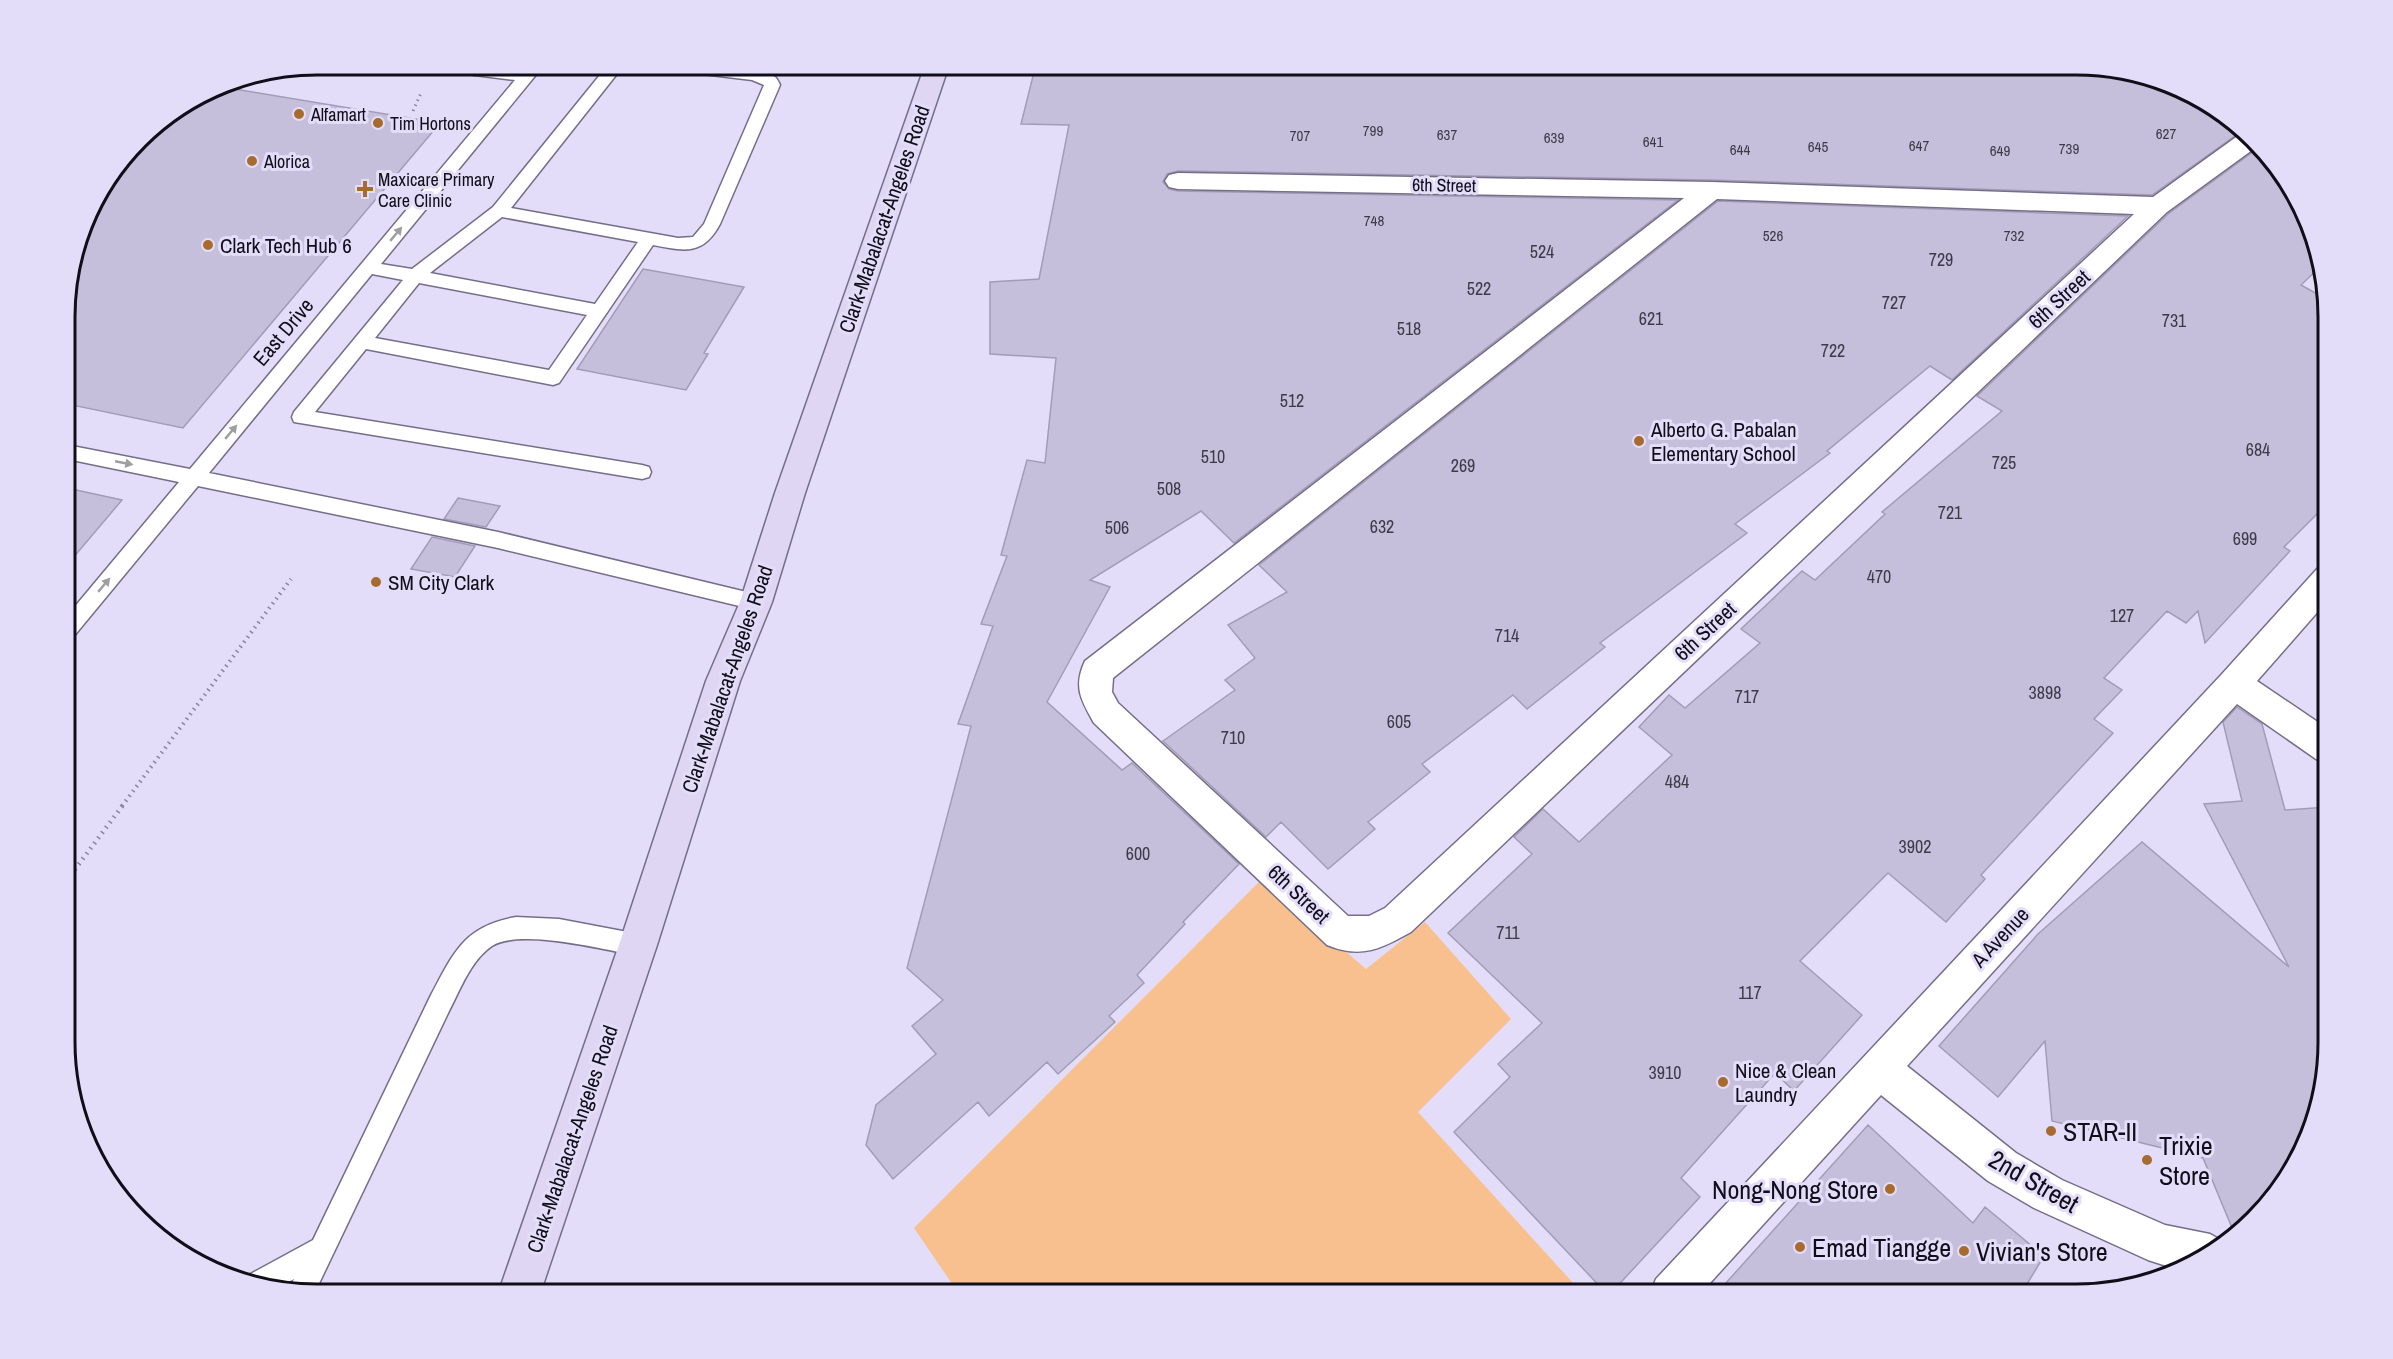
<svg xmlns="http://www.w3.org/2000/svg" width="2393" height="1359" font-family="'Archivo Narrow',sans-serif">
	<style>
		.green { fill: #f8c08e }
		.building { fill: #c6bfdc; stroke: #a29cb7; stroke-width: 1.5 }
		.lines { fill: none; stroke-linecap: round; stroke-linejoin: round }
		.lane-casing { stroke: #746e88; stroke-width: 3 }
		.street-casing { stroke: #746e88; stroke-width: 3 }
		.secondary-casing { stroke: #746e88; stroke-width: 3 }
		.path-far2 { stroke: #8b869b; stroke-width: 3; stroke-dasharray: 1.5 4; stroke-linecap: butt }
		.path-far1 { stroke: #8b869b; stroke-width: 4; stroke-dasharray: 1.5 4.5; stroke-linecap: butt }
		.path { stroke: #8b869b; stroke-width: 4.5; stroke-dasharray: 1.5 5; stroke-linecap: butt }
		.lane { fill: #fff; fill-rule: evenodd }
		.street { fill: #fff; fill-rule: evenodd }
		.secondary { fill: #ded6f2; fill-rule: evenodd }
		.oneway { fill: #9f9fa3 }
		.poi-dot { fill: #a86b2f; stroke: #e4ddfa; stroke-width: 2 }
		.labels { text-anchor: middle; dominant-baseline: central; stroke-width: 6; stroke-linejoin: round; paint-order: stroke }
		.far-number-label { font-size: 15px; fill: #3e3a49 }
		.far-poi-label { font-size: 18px; fill: #100e18; stroke: #e4ddfa; text-anchor: start }
		.far-street-label { font-size: 18px; fill: #100e18; stroke: #e4ddfa }
		.number-label { font-size: 18px; fill: #3e3a49 }
		.street-label { font-size: 21px; fill: #100e18; stroke: #e4ddfa }
		.poi-label { font-size: 21px; fill: #100e18; stroke: #e4ddfa; text-anchor: start }
		.near-poi-label { font-size: 26px; fill: #100e18; stroke: #e4ddfa; text-anchor: start }
		.near-street-label { font-size: 26px; fill: #100e18; stroke: #e4ddfa }
		.rim { fill: none; stroke: #100e18; stroke-width: 3 }
	</style>
	<rect width="100%" height="100%" fill="#e4ddfa"/>
	<path class="green" d="M1262,879L1366,969L1425,922L1511,1019L1418,1112L1583,1294H959L914,1228Z"/>
	<path class="building" d="M1036,64H1661L1792,67L1791,64H2077L2142,73L2202,98L2239,133L2152,195L1711,180L1178,171L1167,174L1163,182L1169,189L1178,191L1678,200L1234,543L1201,511L1090,580L1110,587L1047,702L1122,770L1132,763L1239,864L1183,922L1185,924L1137,975L1144,983L1109,1016L1115,1022L1058,1074L1047,1062L989,1116L978,1102L893,1179L866,1145L876,1105L936,1054L912,1026L943,1000L907,968L971,726L958,724L993,626L981,624L1007,556L1001,555L1027,460L1045,463L1056,358L990,354V282L1039,279L1069,125L1021,124Z
		M216,86L440,123L183,428L67,404V284L91,205L150,127Z
		M2257,149L2286,177L2315,236L2321,266L2301,285L2328,300V503L2284,547L2290,551L2205,643L2198,611L2186,623L2167,611L2104,678L2122,690L2094,719L2113,733L1981,875L1985,879L1946,922L1888,873L1800,961L1862,1015L1794,1091L1775,1073L1681,1178L1700,1197L1610,1294H1607L1454,1132L1510,1077L1498,1064L1542,1023L1448,933L1532,854L1514,837L1543,809L1579,842L1672,755L1639,727L1669,695L1685,708L1760,643L1741,629L1802,571L1815,580L1885,514L1882,512L2002,411L1977,396L2168,214Z
		M1718,201L2128,216L1952,380L1930,366L1827,451L1830,453L1735,524L1747,533L1600,643L1605,647L1527,709L1513,695L1422,764L1430,772L1368,822L1375,829L1328,869L1281,822L1266,837L1163,741L1235,690L1225,680L1255,658L1228,625L1287,592L1259,565Z
		M643,269L744,287L704,353L708,354L686,390L577,369Z
		M67,488L122,500L67,565Z
		M458,498L500,506L486,527L444,519Z
		M432,537L475,546L455,577L411,569Z
		M2237,707L2262,724L2285,810L2328,807V1058L2295,1168L2255,1220L2235,1235L2203,1158L2052,1121L2045,1041L1998,1097L1939,1046L2038,934L2142,842L2289,967L2204,804L2242,801L2223,722Z
		M1868,1125L1973,1223L1985,1207L2044,1256L2021,1294H1716Z"/>
	<g class="lines">
		<defs>
			<path id="lane" d="M427,65H467L522,72L528,65H544L381,264L412,269L493,207L608,65H624L511,208L678,238L693,237L704,224L764,85L752,80L669,70L661,65C682,63 760,65 775,77C777,78 779,83 780,85L720,224C703,256 684,251 653,245L559,383L553,385L366,349L315,412L642,465L649,467L651,472L649,477L642,479L294,422L292,417L294,412L403,280L372,274L209,473L498,532L763,596L766,602L763,608L756,610L498,548L198,486L74,636L67,638V616L179,482L67,459V445L190,469L515,80L435,70ZM502,217L638,242L595,304L430,273ZM419,283L587,315L549,370L375,338Z
				M516,917L559,919L638,934L646,937L650,945L646,953L638,956C606,950 520,928 492,946C471,960 460,990 449,1011L314,1294L288,1291L294,1279C273,1290 265,1291 242,1282L245,1277L313,1240L431,995C454,952 464,926 516,917Z"/>
			<path id="street" d="M2239,135L2255,148L2167,212L1411,932C1381,949 1361,959 1327,945L1094,723C1081,700 1073,687 1085,661L1684,198L1178,189L1169,187L1165,181L1169,175L1178,173L1711,182L2153,197ZM1717,199L2134,214L1385,908L1369,916H1348L1118,703L1112,692L1113,678Z
				M2328,565V600L2257,681L2328,729V763L2316,759L2237,704L1907,1066L2016,1153L2062,1180L2165,1225L2210,1234L2226,1243L2203,1261L2176,1269L2148,1260L2034,1208L1988,1181L1881,1095L1700,1294H1650L1656,1279L2222,674L2317,569Z"/>
			<path id="secondary" d="M925,65H949L805,493L772,602L740,681L657,945L540,1294H498L619,945L706,681L740,602L775,493Z"/>
		</defs>
		<use href="#lane" class="lane-casing"/>
		<use href="#street" class="street-casing"/>
		<use href="#secondary" class="secondary-casing"/>
		<path class="path-far2" d="M413,111L421,93"/>
		<path class="path-far1" d="M122,806L291,579"/>
		<path class="path" d="M67,880L123,805"/>
		<use href="#lane" class="lane"/>
		<use href="#street" class="street"/>
		<use href="#secondary" class="secondary"/>
	</g>
	<defs><path id="oneway-solid" d="M-6-.8H1V-3.2L6.5 0L1 3.2V.8H-6Z" transform="scale(1.5)"/></defs>
	<g class="oneway">
		<use href="#oneway-solid" transform="translate(396 234) rotate(-50)"/>
		<use href="#oneway-solid" transform="translate(231 432) rotate(-50)"/>
		<use href="#oneway-solid" transform="translate(124 463) rotate(11)"/>
		<use href="#oneway-solid" transform="translate(104 585) rotate(-50)"/>
	</g>
	<g class="poi-dot">
		<circle cx="299" cy="114" r="6"/>
		<circle cx="378" cy="123" r="6"/>
		<circle cx="252" cy="161" r="6"/>
		<path d="M362 180h6v6h6v6h-6v6h-6v-6h-6v-6h6z"/>
		<circle cx="208" cy="245" r="6"/>
		<circle cx="1639" cy="441" r="6"/>
		<circle cx="376" cy="582" r="6"/>
		<circle cx="1723" cy="1082" r="6"/>
		<circle cx="2051" cy="1131" r="6"/>
		<circle cx="2147" cy="1160" r="6"/>
		<circle cx="1890" cy="1189" r="6"/>
		<circle cx="1800" cy="1247" r="6"/>
		<circle cx="1964" cy="1251" r="6"/>
	</g>
	<g class="labels">
		<g class="far-number-label">
			<text x="1373" y="130">799</text>
			<text x="2166" y="133">627</text>
			<text x="1447" y="134">637</text>
			<text x="1300" y="135">707</text>
			<text x="1554" y="137">639</text>
			<text x="1653" y="141">641</text>
			<text x="1919" y="145">647</text>
			<text x="1818" y="146">645</text>
			<text x="2069" y="148">739</text>
			<text x="1740" y="149">644</text>
			<text x="2000" y="150">649</text>
			<text x="1374" y="220">748</text>
			<text x="1773" y="235">526</text>
			<text x="2014" y="235">732</text>
		</g>
		<g class="far-poi-label">
			<text x="311" y="114">Alfamart</text>
			<text x="390" y="123">Tim Hortons</text>
			<text x="264" y="161">Alorica</text>
			<text x="378" y="179">Maxicare Primary<tspan x="378" dy="21">Care Clinic</tspan></text>
		</g>
		<g class="far-street-label">
			<text transform="translate(1444 185) rotate(1)">6th Street</text>
		</g>
		<g class="number-label">
			<text x="1542" y="251">524</text>
			<text x="1941" y="259">729</text>
			<text x="1479" y="288">522</text>
			<text x="1894" y="302">727</text>
			<text x="1651" y="318">621</text>
			<text x="2174" y="320">731</text>
			<text x="1409" y="328">518</text>
			<text x="1833" y="350">722</text>
			<text x="1292" y="400">512</text>
			<text x="2258" y="449">684</text>
			<text x="1213" y="456">510</text>
			<text x="2004" y="462">725</text>
			<text x="1463" y="465">269</text>
			<text x="1169" y="488">508</text>
			<text x="1950" y="512">721</text>
			<text x="1382" y="526">632</text>
			<text x="1117" y="527">506</text>
			<text x="2245" y="538">699</text>
			<text x="1879" y="576">470</text>
			<text x="2122" y="615">127</text>
			<text x="1507" y="635">714</text>
			<text x="2045" y="692">3898</text>
			<text x="1747" y="696">717</text>
			<text x="1399" y="721">605</text>
			<text x="1233" y="737">710</text>
			<text x="1677" y="781">484</text>
			<text x="1915" y="846">3902</text>
			<text x="1138" y="853">600</text>
			<text x="1508" y="932">711</text>
			<text x="1750" y="992">117</text>
			<text x="1665" y="1072">3910</text>
		</g>
		<g class="street-label">
			<text transform="translate(884 219) rotate(-71)">Clark-Mabalacat-Angeles Road</text>
			<text transform="translate(2059 299) rotate(-43)">6th Street</text>
			<text transform="translate(283 332) rotate(-50)">East Drive</text>
			<text transform="translate(1705 631) rotate(-43)">6th Street</text>
			<text transform="translate(727 679) rotate(-71)">Clark-Mabalacat-Angeles Road</text>
			<text transform="translate(1299 894) rotate(43)">6th Street</text>
			<text transform="translate(2000 937) rotate(-47)">A Avenue</text>
			<text transform="translate(572 1139) rotate(-71)">Clark-Mabalacat-Angeles Road</text>
		</g>
		<g class="poi-label">
			<text x="220" y="245">Clark Tech Hub 6</text>
			<text x="1651" y="429">Alberto G. Pabalan<tspan x="1651" dy="24">Elementary School</tspan></text>
			<text x="388" y="582">SM City Clark</text>
			<text x="1735" y="1070">Nice &amp; Clean<tspan x="1735" dy="24">Laundry</tspan></text>
		</g>
		<g class="near-poi-label">
			<text x="2063" y="1131">STAR-II</text>
			<text x="2159" y="1145">Trixie<tspan x="2159" dy="30">Store</tspan></text>
			<text x="1878" y="1189" text-anchor="end">Nong-Nong Store</text>
			<text x="1812" y="1247">Emad Tiangge</text>
			<text x="1976" y="1251">Vivian's Store</text>
		</g>
		<g class="near-street-label">
			<text transform="translate(2034 1181) rotate(30)">2nd Street</text>
		</g>
	</g>
	<path d="M0 0H2393V1359H0ZM317 75H2076A242 242 0 0 1 2318 317V1042A242 242 0 0 1 2076 1284H317A242 242 0 0 1 75 1042V317A242 242 0 0 1 317 75Z" fill="#e4ddfa" fill-rule="evenodd"/>
	<path class="rim" d="M317 75H2076A242 242 0 0 1 2318 317V1042A242 242 0 0 1 2076 1284H317A242 242 0 0 1 75 1042V317A242 242 0 0 1 317 75Z"/>
</svg>
